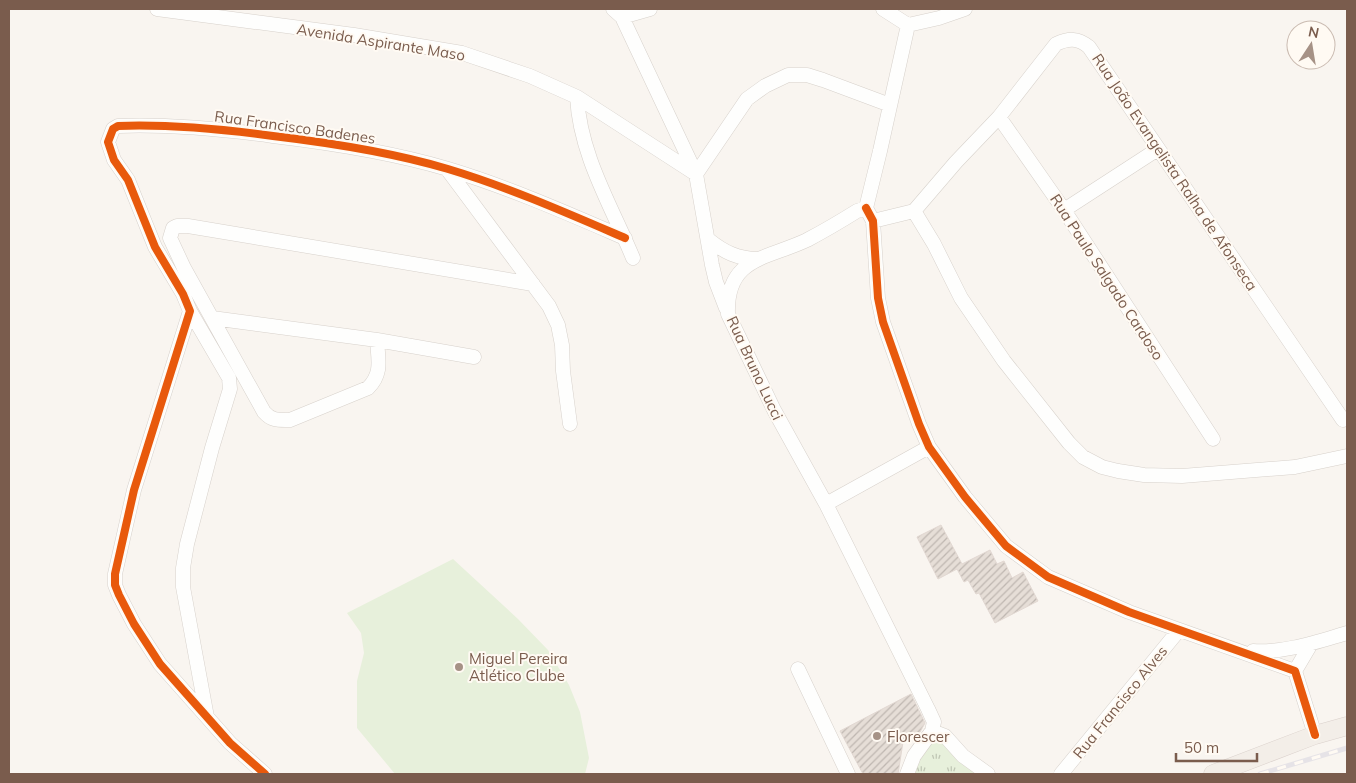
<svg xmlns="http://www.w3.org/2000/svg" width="1356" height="783" font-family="Mulish,sans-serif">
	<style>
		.grass { fill: url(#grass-tufts) }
		.pitch { fill: #e7f0db }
		.building { fill: url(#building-hatch); stroke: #e2d8d2 }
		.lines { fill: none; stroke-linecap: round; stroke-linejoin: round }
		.minor-casing { stroke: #d7d1cb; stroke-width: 15 }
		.major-casing { stroke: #dad1cc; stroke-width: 19 }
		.minor { stroke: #fefefd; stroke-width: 14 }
		.major { stroke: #f3eee8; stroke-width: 18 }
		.rail-casing { stroke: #e6e3e7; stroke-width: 5 }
		.rail { stroke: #fffaf3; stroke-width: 3; stroke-dasharray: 9; stroke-linecap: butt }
		.cycleway-casing { stroke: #fffaf3; stroke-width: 11 }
		.cycleway { stroke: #e8590c; stroke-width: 8 }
		.poi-dot { fill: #a69286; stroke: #fffaf3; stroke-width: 2 }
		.labels { text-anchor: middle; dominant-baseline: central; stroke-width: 4; stroke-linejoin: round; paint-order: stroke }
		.street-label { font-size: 15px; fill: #7a5c4d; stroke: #fffaf3 }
		.poi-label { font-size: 15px; fill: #7a5c4d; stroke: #fffaf3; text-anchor: start }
	</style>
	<defs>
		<pattern id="grass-tufts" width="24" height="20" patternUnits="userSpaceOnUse" patternTransform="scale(1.25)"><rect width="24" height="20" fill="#e7f0db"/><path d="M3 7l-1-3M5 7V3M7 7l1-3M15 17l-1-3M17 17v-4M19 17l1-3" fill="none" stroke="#c0c6b4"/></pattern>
		<pattern id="building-hatch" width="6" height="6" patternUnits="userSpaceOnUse" patternTransform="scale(1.25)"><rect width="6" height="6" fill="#e6ded7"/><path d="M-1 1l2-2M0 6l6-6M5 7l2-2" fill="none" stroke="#bfb7b1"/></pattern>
	</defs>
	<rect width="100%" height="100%" fill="#f9f5f0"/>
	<path class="grass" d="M931,742L943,744L981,774H913L919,757Z"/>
	<path class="pitch" d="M453,559L518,619L548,650L569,685L580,712L589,758L585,774H395L357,728V681L364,653L361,633L347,613Z"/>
	<path class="building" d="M941,525L962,564L990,550L997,564L1004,561L1012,578L1023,572L1038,601L995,623L979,593L976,594L968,580L964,582L957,569L938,579L917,537Z
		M911,694L925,723L920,732L903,742L898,774H863L840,731Z"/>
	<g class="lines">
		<defs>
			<path id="minor" d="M157,9L354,35L462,53L530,76L577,97L696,174L747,99L765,86L788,75H807L823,80L890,105
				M613,9L622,17L696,174L712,265L716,282L726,308
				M883,9L908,25
				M622,17L650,9
				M577,97C580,155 611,205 633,258
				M999,117L1064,210L1213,439
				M447,169L549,306L558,325L562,345L563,371L570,424
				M866,208L873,221L878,298L883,322L919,424L929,447L965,497L1006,546L1048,577L1129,612L1295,671L1315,735
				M866,208L857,211C841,221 824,231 807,240C767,259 726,257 728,314L774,410L826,504L928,709L934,722L932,731
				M866,208L880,151L908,25L939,18L965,9
				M1064,210L1158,149
				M914,211L934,244L961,298L1004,361L1069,443L1083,457L1102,467L1118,471L1144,475L1182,476L1295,467L1347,456
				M873,221L914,211L956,162L999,117L1056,44C1069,38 1078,38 1089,47L1343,420
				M709,240C724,252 738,259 758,259
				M190,311L229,378L230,389L212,448L187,544L183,568V587L207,717
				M212,318L377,340L474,357
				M377,340C378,359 383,373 368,388L290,420C278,420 272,421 264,412L184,268L170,238L173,228L177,226H188L533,284
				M826,504L929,447
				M1253,651C1285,653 1316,642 1347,633
				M798,669L848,774
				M1295,671L1311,644
				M265,774L230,743L160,664L134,624L119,595L115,585V574L134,490L190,311L183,294L155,247L128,180L114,160L108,142L113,129L118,126C170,124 221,129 273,136C332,143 391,152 448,169C508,187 567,213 625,238
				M907,774L914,756L932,731L945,736L963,756L988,774
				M1061,774L1179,630"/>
			<path id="major" d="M1213,774L1315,735L1347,726"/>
		</defs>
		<use href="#minor" class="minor-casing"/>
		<use href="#major" class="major-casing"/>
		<use href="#minor" class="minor"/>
		<use href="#major" class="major"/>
		<defs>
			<path id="rail" d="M1260,774L1347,748"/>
		</defs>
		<use href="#rail" class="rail-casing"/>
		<use href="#rail" class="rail"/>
		<defs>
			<path id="cycleway" d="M866,208L873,221L878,298L883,322L919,424L929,447L965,497L1006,546L1048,577L1129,612L1295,671L1315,735
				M265,774L230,743L160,664L134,624L119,595L115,585V574L134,490L190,311L183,294L155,247L128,180L114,160L108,142L113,129L118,126C170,124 221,129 273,136C332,143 391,152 448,169C508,187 567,213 625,238"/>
		</defs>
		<use href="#cycleway" class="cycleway-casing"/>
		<use href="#cycleway" class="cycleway"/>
	</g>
	<g class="poi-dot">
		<circle cx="459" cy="667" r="5"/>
		<circle cx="877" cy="736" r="5"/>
	</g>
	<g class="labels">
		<g class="street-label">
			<text transform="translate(381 42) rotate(9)">Avenida Aspirante Maso</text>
			<text transform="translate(295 127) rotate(8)">Rua Francisco Badenes</text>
			<text transform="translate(1175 172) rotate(56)">Rua João Evangelista Ralha de Afonseca</text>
			<text transform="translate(1107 277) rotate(57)">Rua Paulo Salgado Cardoso</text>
			<text transform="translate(755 368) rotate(65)">Rua Bruno Lucci</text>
			<text transform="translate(1120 702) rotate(-51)">Rua Francisco Alves</text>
		</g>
		<g class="poi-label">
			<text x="469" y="658">Miguel Pereira<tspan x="469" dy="17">Atlético Clube</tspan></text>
			<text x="887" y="736">Florescer</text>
		</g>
	</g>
	<rect width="1356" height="783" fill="none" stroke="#7a5c4d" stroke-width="20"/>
	<g transform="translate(1311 45) rotate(12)"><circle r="24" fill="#fffaf3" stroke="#cabbb1"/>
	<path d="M0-4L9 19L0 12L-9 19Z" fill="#a69286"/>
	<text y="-8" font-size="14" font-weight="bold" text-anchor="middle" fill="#7a5c4d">N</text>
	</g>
	<path d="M1176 753v8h81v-8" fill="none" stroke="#7a5c4d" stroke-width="2.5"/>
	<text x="1184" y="753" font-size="15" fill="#7a5c4d" stroke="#fffaf3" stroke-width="4" paint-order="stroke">50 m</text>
</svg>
